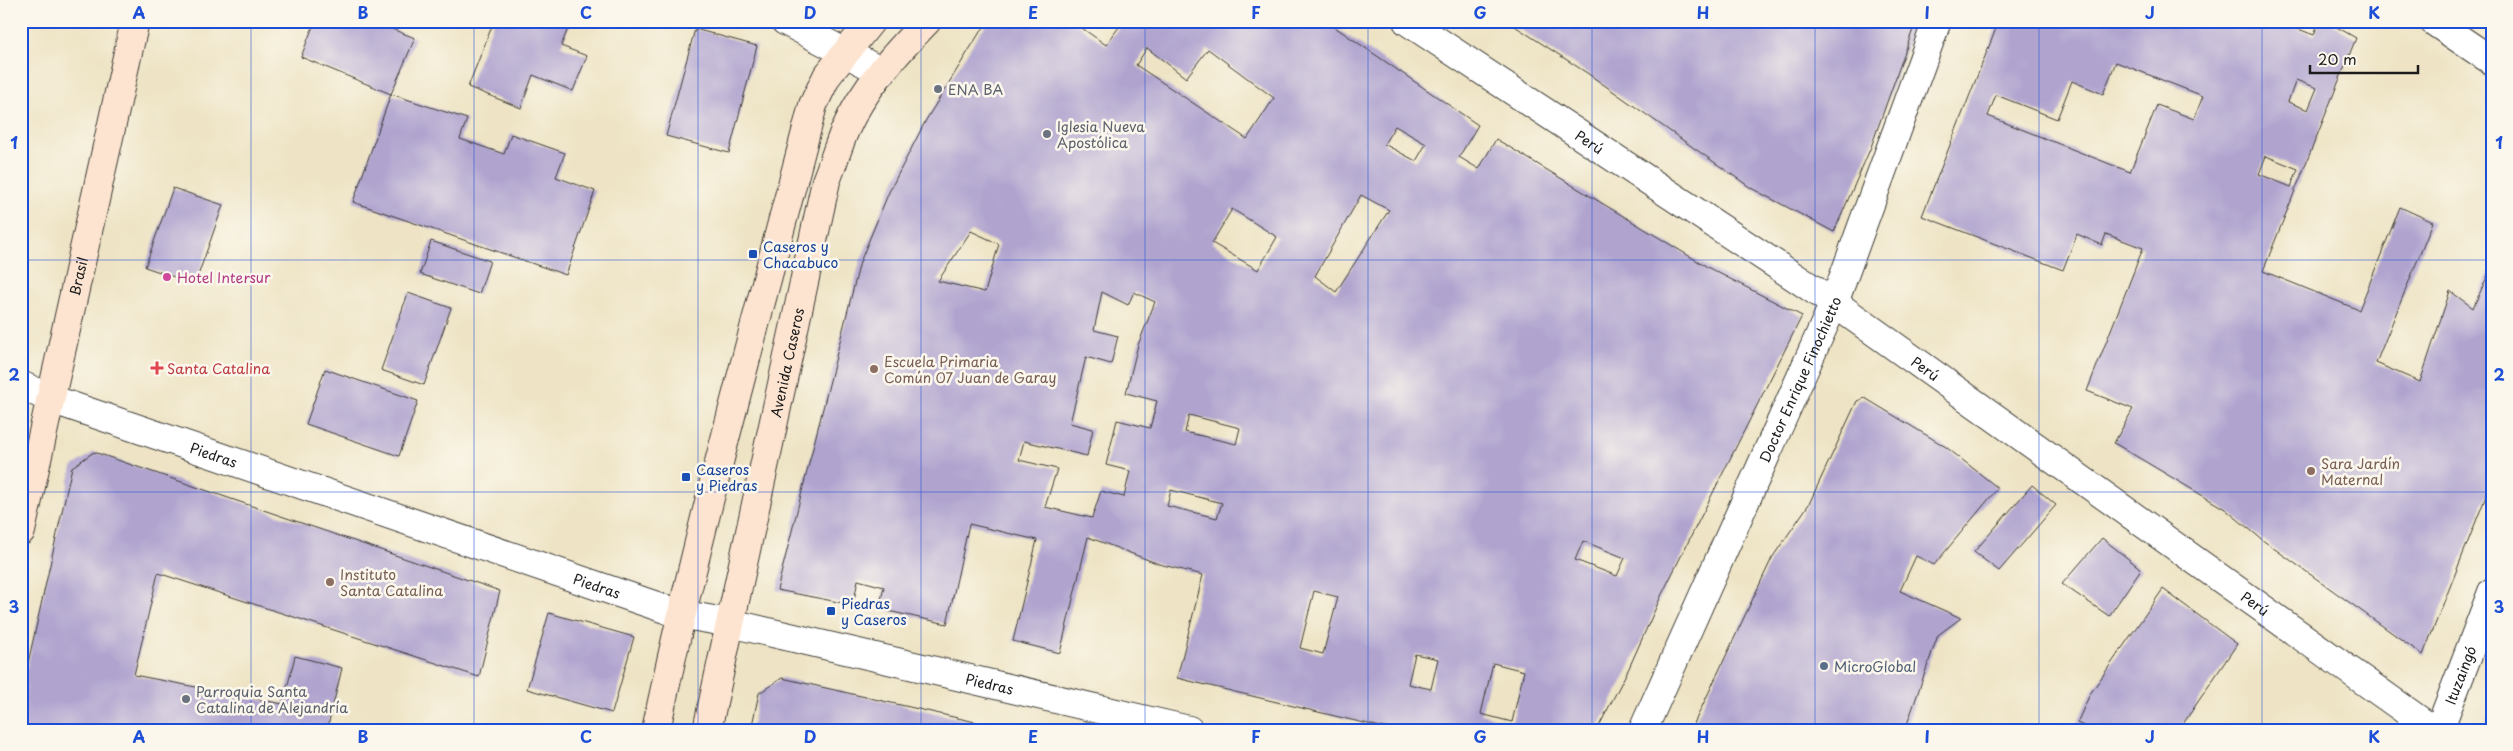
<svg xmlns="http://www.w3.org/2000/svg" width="2513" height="751" font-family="'Playpen Sans',sans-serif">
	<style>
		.building { fill: #b0a4cf; fill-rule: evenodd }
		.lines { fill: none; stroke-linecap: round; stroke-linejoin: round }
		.street-casing { stroke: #3c3a35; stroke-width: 30 }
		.secondary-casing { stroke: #3c3a35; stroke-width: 30 }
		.street { stroke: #fff; stroke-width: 28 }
		.secondary { stroke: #fde4d0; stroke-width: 28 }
		.grid { fill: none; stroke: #1d4ed8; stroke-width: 1; stroke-opacity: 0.55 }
		.worship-dot { fill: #6b7280; stroke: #fbf7ec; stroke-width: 2 }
		.transit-dot { fill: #1a4fb4; stroke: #fbf7ec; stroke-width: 2 }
		.hotel-dot { fill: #d1479c; stroke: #fbf7ec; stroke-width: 2 }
		.health-dot { fill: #e0444e; stroke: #fbf7ec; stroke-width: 2 }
		.education-dot { fill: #8d6e63; stroke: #fbf7ec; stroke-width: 2 }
		.service-dot { fill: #5c6f8a; stroke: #fbf7ec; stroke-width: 2 }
		.labels { text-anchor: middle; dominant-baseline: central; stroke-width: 5; stroke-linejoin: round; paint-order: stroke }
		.worship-label { font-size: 14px; fill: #5b616d; stroke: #fbf7ec; text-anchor: start }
		.street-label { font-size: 14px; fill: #1c1c1c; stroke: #fbf7ec }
		.transit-label { font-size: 14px; fill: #164399; stroke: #fbf7ec; text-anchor: start }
		.hotel-label { font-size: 14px; fill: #b23c85; stroke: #fbf7ec; text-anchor: start }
		.education-label { font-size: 14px; fill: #785e54; stroke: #fbf7ec; text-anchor: start }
		.health-label { font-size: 14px; fill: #be3a42; stroke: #fbf7ec; text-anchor: start }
		.service-label { font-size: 14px; fill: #4e5e75; stroke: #fbf7ec; text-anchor: start }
		.neatline { fill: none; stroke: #1d4ed8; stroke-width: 2 }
		.grid-label { font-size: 16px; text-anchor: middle; font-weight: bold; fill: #1d4ed8 }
	</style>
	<rect width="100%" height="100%" fill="#fbf7ec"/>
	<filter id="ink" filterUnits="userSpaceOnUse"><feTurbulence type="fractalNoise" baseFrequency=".02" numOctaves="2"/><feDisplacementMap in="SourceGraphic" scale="10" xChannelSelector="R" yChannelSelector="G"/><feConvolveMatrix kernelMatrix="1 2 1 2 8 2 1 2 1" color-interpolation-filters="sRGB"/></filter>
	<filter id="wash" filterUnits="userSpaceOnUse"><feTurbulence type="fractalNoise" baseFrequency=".0096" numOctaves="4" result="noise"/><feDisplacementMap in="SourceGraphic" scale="20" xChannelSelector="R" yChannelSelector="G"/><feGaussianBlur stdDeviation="1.12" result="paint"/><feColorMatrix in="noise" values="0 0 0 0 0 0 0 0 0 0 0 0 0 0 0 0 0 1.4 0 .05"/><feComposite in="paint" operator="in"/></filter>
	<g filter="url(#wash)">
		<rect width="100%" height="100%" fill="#eee4c5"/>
		<g id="blocks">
			<path class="building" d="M315,21H371L415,38L391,94L301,57Z
				M494,21H571L561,46L587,56L573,91L533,75L521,108L468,87Z
				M990,21H1072L1106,45L1119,27L1112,21H1326L1478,125L1459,157L1479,169L1496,139L1709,268L1802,316L1662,594L1629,668L1597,730H1393L1177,678L1203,575L1159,564L1088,537L1060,653L1013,641L1037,540L969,524L947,624L879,609L884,587L858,580L853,605L777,590L860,262L889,192L926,120L980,32ZM1147,48L1186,78L1208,49L1274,98L1247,139L1136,65ZM1395,126L1426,144L1416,161L1384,144ZM1361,195L1389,210L1336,292L1315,276ZM1232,209L1277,237L1258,270L1212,243ZM971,231L999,244L985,292L938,281ZM1102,292L1128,305L1134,292L1155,302L1138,345L1126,393L1157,401L1150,428L1117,420L1106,465L1130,471L1124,497L1101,491L1092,518L1045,507L1057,469L1019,460L1024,441L1087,456L1093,429L1070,423L1086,357L1111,364L1118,336L1094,330ZM1189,415L1240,428L1236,444L1185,432ZM1171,490L1222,503L1217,518L1167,506ZM1583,541L1625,558L1617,576L1575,560ZM1314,591L1338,597L1323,654L1300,648ZM1415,654L1438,659L1431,689L1408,684ZM1493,663L1524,671L1512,722L1481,714Z
				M1507,21H1916L1871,147L1834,232L1751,188L1587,73Z
				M1999,21H2277L2314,35L2319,21H2326L2356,38L2263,271L2359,310L2400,207L2433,222L2376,363L2420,382L2450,291L2473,308L2492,266V481L2423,655L2265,542L2225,509L2114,443L2133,409L2087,391L2143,248L2106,234L2102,245L2077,234L2063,270L1922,216ZM2116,62L2203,96L2194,119L2157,105L2130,172L1988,116L1996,95L2057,119L2072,81L2103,94ZM2296,80L2317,88L2308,110L2288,102ZM2266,156L2298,169L2291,187L2259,174Z
				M695,29L757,46L729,153L666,136Z
				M391,94L467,119L460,139L504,154L511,134L565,153L556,177L595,191L566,275L353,202Z
				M173,188L223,205L195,284L145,267Z
				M431,241L490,261L479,294L420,274Z
				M408,293L451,308L424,385L381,370Z
				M325,369L418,401L399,456L306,424Z
				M1865,398L1946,447L1998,488L1934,565L1916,556L1900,591L1961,618L1938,635L1905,730H1691L1772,558L1809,504L1857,401Z
				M94,452L500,591L479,677L158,573L134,675L283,704L295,656L342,668L327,730H21V694L72,467Z
				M2032,485L2056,505L1999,571L1974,552Z
				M2102,538L2141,569L2109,616L2062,584Z
				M2163,589L2237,644L2179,730H2093L2077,723L2090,694Z
				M549,613L634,637L612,713L527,689Z
				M782,678L1006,729V730H751L759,693Z
				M2492,706V730H2483Z"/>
		</g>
	</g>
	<g filter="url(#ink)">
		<use href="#blocks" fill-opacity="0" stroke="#3c3a35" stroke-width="1"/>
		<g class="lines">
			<defs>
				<g id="street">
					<path d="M785,21L882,72"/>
					<path id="s1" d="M1407,21L1834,303L2433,730"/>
					<path d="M2433,21L2492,61"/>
					<path id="s2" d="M21,385L51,399L680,614L730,623L1189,730"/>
					<path id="s3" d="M1643,730L1834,303L1937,21"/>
					<path id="s4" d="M2439,730L2492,592"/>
				</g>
				<g id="secondary">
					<path id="s5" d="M21,531L135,21"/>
					<path d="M656,730C700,520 759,313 813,105L827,76L871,21"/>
					<path id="s6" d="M707,730L826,181C833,164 838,146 845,130C863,89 896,53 927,21"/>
				</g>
			</defs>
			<use href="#street" class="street-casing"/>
			<use href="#secondary" class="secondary-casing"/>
			<use href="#street" class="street"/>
			<use href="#secondary" class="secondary"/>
		</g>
	</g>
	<path class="grid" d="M251,21V730M474,21V730M698,21V730M921,21V730M1145,21V730M1368,21V730M1592,21V730M1815,21V730M2039,21V730M2262,21V730M21,260H2492M21,492H2492"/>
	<g class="worship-dot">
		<circle cx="938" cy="89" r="5"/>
		<circle cx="1047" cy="134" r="5"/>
		<circle cx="186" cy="699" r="5"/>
	</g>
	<g class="transit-dot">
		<rect x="748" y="249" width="10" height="10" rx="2.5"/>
		<rect x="681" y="472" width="10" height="10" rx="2.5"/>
		<rect x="826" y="606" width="10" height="10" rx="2.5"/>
	</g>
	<circle class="hotel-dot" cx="167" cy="277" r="5"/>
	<path class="health-dot" d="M154.5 360.5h5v5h5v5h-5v5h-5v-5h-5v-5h5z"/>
	<g class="education-dot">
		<circle cx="874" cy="369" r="5"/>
		<circle cx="2311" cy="471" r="5"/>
		<circle cx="330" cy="582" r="5"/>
	</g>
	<circle class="service-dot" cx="1824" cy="666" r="5"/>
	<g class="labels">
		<g class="worship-label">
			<text x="948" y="89">ENA BA</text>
			<text x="1057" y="126">Iglesia Nueva<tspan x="1057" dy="16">Apostólica</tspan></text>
			<text x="196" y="691">Parroquia Santa<tspan x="196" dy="16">Catalina de Alejandría</tspan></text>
		</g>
		<g class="street-label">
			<text stroke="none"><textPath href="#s1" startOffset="219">Perú</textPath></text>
			<text stroke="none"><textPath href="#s5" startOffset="261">Brasil</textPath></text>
			<text stroke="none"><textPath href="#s6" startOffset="376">Avenida Caseros</textPath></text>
			<text stroke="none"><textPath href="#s1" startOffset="624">Perú</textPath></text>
			<text stroke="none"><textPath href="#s3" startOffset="384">Doctor Enrique Finochietto</textPath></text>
			<text stroke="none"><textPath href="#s2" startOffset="205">Piedras</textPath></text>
			<text stroke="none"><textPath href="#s2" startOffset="610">Piedras</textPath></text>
			<text stroke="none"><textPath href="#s1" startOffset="1029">Perú</textPath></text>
			<text stroke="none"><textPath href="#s4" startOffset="59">Ituzaingó</textPath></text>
			<text stroke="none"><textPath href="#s2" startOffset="1015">Piedras</textPath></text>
		</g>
		<g class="transit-label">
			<text x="763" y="246">Caseros y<tspan x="763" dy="16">Chacabuco</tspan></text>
			<text x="696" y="469">Caseros<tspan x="696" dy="16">y Piedras</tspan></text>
			<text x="841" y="603">Piedras<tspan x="841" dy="16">y Caseros</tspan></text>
		</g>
		<g class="hotel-label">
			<text x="177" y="277">Hotel Intersur</text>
		</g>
		<g class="education-label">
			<text x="884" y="361">Escuela Primaria<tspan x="884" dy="16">Común 07 Juan de Garay</tspan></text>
			<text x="2321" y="463">Sara Jardín<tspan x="2321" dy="16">Maternal</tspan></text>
			<text x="340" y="574">Instituto<tspan x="340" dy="16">Santa Catalina</tspan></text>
		</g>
		<g class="health-label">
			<text x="167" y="368">Santa Catalina</text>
		</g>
		<g class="service-label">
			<text x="1834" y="666">MicroGlobal</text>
		</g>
	</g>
	<rect width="2513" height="751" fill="none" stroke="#fbf7ec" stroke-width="55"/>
	<path d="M2310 65v8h108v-8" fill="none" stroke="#1c1c1c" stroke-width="2.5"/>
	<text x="2318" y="65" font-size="15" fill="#1c1c1c" stroke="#fbf7ec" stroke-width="4" paint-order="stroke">20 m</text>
	<rect x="28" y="28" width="2458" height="696" class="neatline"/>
	<g class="grid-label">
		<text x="139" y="19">A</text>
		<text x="363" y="19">B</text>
		<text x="586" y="19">C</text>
		<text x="810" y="19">D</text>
		<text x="1033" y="19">E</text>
		<text x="1256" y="19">F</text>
		<text x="1480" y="19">G</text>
		<text x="1703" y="19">H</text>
		<text x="1927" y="19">I</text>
		<text x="2150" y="19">J</text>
		<text x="2374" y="19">K</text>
		<text x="14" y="149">1</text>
		<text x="2499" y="149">1</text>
		<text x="14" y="381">2</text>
		<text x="2499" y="381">2</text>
		<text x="14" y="613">3</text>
		<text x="2499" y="613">3</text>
		<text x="139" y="743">A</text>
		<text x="363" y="743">B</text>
		<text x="586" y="743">C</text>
		<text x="810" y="743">D</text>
		<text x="1033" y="743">E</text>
		<text x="1256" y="743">F</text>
		<text x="1480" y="743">G</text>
		<text x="1703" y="743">H</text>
		<text x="1927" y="743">I</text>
		<text x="2150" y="743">J</text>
		<text x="2374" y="743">K</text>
	</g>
</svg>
